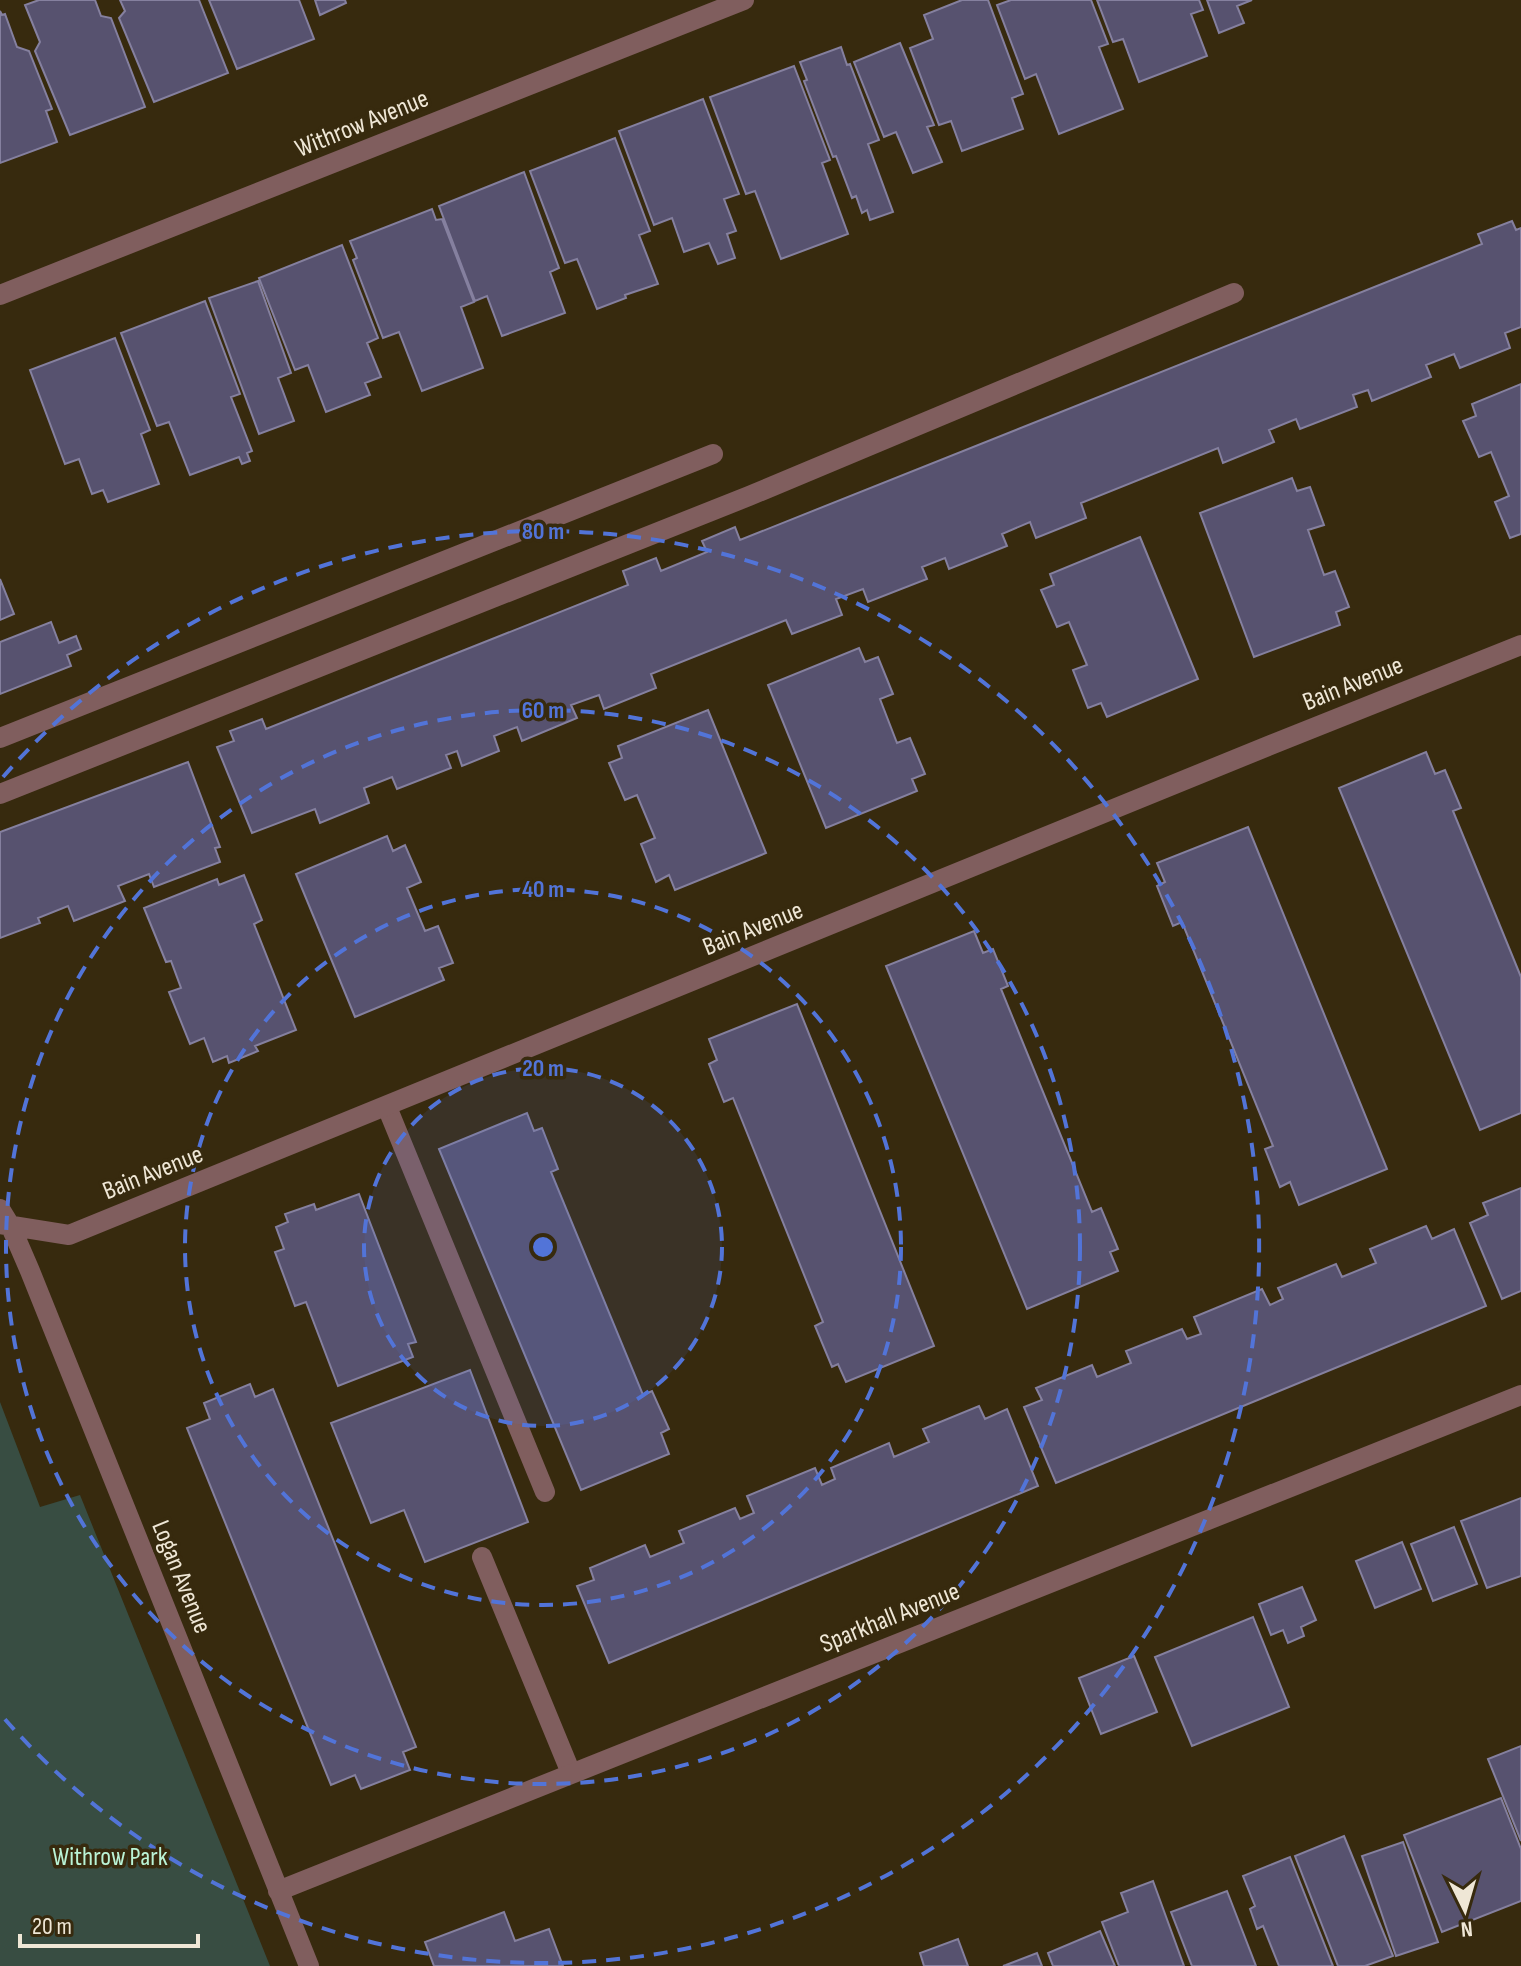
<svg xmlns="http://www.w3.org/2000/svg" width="1521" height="1966" font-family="'Sofia Sans Condensed',sans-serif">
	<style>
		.green { fill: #384d42 }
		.building { fill: #57526f; stroke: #85809f; stroke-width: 2 }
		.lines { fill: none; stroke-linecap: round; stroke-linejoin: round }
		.lane { stroke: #805e5e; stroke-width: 20 }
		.street { stroke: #805e5e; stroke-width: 20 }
		.ring { fill: none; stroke: #5274d8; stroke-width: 4; stroke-dasharray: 14 10 }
		.labels { text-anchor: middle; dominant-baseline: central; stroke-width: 7; stroke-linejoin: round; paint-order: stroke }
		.street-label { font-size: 26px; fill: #efe7d6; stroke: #372a0e }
		.park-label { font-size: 26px; fill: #baf3d6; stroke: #372a0e }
		.centre { fill: #5274d8; stroke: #372a0e; stroke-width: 4 }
		.ring-label { font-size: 24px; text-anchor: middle; font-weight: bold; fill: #5274d8; stroke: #372a0e; stroke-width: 7; stroke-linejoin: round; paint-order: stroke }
	</style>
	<rect width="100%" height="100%" fill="#372a0e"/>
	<path class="green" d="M0,1402L40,1507L80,1495L270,1966H0Z"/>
	<path class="building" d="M39,0H95L101,16L111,18L145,107L70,135L35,51L40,42L25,5Z
		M120,0H199L228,73L154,102L119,18L125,11Z
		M209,0H299L314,39L237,69Z
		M315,0H345L346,3L320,15Z
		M962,0H988L1023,94L1012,98L1023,129L962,151L951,121L939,125L910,48L933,39L924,15Z
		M1011,0H1091L1108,44L1099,47L1123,109L1059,134L1036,74L1025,79L997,5Z
		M1097,0H1199L1203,10L1191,14L1207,56L1139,82L1123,39L1113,42Z
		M1207,0H1252L1237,6L1244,23L1219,33Z
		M0,11L2,15L5,14L17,47L29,51L52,109L46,111L57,142L0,163Z
		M900,43L934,125L927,127L942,162L913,173L896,132L884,137L854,62Z
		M841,47L847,65L850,64L879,140L868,144L893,212L870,220L867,210L862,213L856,196L852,198L836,156L833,157L804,81L807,80L800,62Z
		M794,66L830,160L822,163L848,234L781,259L755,191L746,194L710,97Z
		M703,99L739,194L724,199L736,231L727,234L735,258L718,264L709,243L684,252L672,218L654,225L619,131Z
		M615,138L650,231L639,235L658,284L625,295L626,298L597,309L577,259L565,263L530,171Z
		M524,172L559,268L550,272L565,313L502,336L487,296L475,301L439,206Z
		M432,209L436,220L442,219L474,302L461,307L483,368L422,391L399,332L383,338L353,260L357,258L350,241Z
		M1512,221L1516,230L1521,228V327L1505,333L1510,348L1460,368L1454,354L1426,365L1431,377L1372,401L1368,390L1353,395L1357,407L1300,429L1296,419L1269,430L1274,442L1223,463L1218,448L1081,503L1086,518L1036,538L1030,522L1002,534L1007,546L949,569L945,558L922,567L927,579L868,602L863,589L836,599L842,615L792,634L786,620L651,674L656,688L604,709L599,695L571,705L577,718L522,741L517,727L494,736L499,751L462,766L457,751L446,755L451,768L397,789L392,777L364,788L369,803L320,823L315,809L252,833L217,747L234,741L230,731L262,719L266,729L628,585L623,571L656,558L661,571L707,552L702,541L735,527L740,540L1482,244L1478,234Z
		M342,245L378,338L367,343L381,377L365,383L370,395L326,412L308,365L295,370L259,278Z
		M258,281L291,373L278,378L294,421L259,434L209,298Z
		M205,301L240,394L231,397L252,451L247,453L250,461L242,464L239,457L190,475L169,422L157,426L121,333Z
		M115,338L150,430L141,434L159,484L108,502L103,490L92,494L79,459L65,464L30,370Z
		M1521,384V534L1510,538L1495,502L1509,496L1491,452L1479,457L1463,421L1476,416L1472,404Z
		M1292,478L1297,491L1310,487L1324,525L1308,530L1324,575L1335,571L1349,607L1336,612L1340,625L1254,657L1200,513Z
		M1140,537L1198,679L1107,717L1101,703L1088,708L1073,670L1087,665L1069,622L1057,627L1041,590L1054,585L1050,574Z
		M0,579L14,614L0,620Z
		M51,622L59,643L76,636L81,649L67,655L71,666L0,694V642Z
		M859,648L865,662L878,657L893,694L880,699L897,743L910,738L925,774L912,779L917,791L826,828L768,685Z
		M708,710L766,853L675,890L669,875L656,882L641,844L655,838L637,795L625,800L609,763L622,758L618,746Z
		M1426,752L1435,774L1445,770L1461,808L1453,811L1521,977V1113L1480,1130L1339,788Z
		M188,762L220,847L215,848L220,862L154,887L149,874L118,886L125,901L74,921L68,906L38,918L40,923L0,938V832Z
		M1248,827L1387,1169L1299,1205L1290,1182L1280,1187L1265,1149L1273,1146L1182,922L1173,926L1157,886L1165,882L1157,863Z
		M387,836L393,851L405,845L421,882L407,888L425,931L438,926L453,963L439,968L444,980L355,1017L296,874Z
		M244,875L262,920L254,924L296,1030L255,1046L258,1051L229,1063L227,1056L213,1062L204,1038L190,1044L169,992L181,988L171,961L166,962L144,908L217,879L219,885Z
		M974,931L983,953L993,949L1008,986L1001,989L1092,1212L1101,1208L1118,1249L1110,1252L1118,1271L1027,1309L886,966Z
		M797,1004L934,1346L846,1382L838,1364L832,1367L815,1326L823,1322L733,1098L724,1102L709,1064L717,1060L709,1039Z
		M527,1113L534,1131L542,1128L558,1169L551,1172L643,1395L652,1391L669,1429L661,1433L669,1454L581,1490L439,1149Z
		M1521,1188V1291L1502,1299L1470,1223L1488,1215L1483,1203Z
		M359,1194L416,1342L408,1344L413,1357L338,1386L306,1302L295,1306L275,1252L284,1249L276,1227L288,1222L285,1214L314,1204L316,1210Z
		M1426,1226L1432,1239L1454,1229L1486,1306L1056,1483L1024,1407L1042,1400L1036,1388L1092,1365L1097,1377L1131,1363L1126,1351L1182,1329L1187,1339L1201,1334L1194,1317L1262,1289L1270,1305L1283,1299L1278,1288L1336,1264L1342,1277L1376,1263L1370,1249Z
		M470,1370L528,1522L425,1562L404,1510L371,1523L331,1423Z
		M250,1384L255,1397L273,1389L416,1747L403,1752L410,1770L361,1789L355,1775L331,1785L187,1428L210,1419L204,1403Z
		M979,1406L985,1419L1007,1409L1038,1486L609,1663L577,1586L594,1580L590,1568L645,1545L650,1557L684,1543L679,1531L735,1508L740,1519L754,1513L747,1496L815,1468L822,1485L835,1479L831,1468L889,1443L894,1457L929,1442L923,1429Z
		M1521,1498V1576L1487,1588L1461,1521Z
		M1454,1527L1477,1584L1433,1601L1411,1544Z
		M1402,1542L1421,1589L1375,1608L1356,1561Z
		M1302,1587L1316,1620L1301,1627L1304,1636L1288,1643L1283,1630L1271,1635L1259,1604Z
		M1253,1617L1289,1707L1192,1746L1155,1657Z
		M1134,1656L1157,1712L1101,1734L1079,1678Z
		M1521,1746V1841L1488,1759Z
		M1501,1798L1521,1849V1901L1442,1932L1404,1835Z
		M1344,1836L1393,1956L1365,1966H1338L1295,1856Z
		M1403,1842L1438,1942L1396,1956L1362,1856Z
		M1290,1857L1333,1966H1279L1263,1926L1257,1929L1250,1909L1255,1906L1243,1876Z
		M1153,1881L1184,1966H1119L1102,1922L1128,1912L1121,1893Z
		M1227,1891L1256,1966H1192L1171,1912Z
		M504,1912L515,1941L549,1929L563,1966H434L425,1942Z
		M1100,1931L1115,1966H1053L1048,1953Z
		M958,1939L968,1966H924L920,1953Z
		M1037,1953L1042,1966H1003L1006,1965Z"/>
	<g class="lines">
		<path class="lane" d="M0,738L713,454
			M0,794L749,496L1234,293
			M387,1107L545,1492
			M482,1557L571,1773"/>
		<path class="street" d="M0,295L744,0
			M0,1209L11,1227L30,1271L309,1966
			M0,1224L69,1235L1273,744L1521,645
			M278,1891L1521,1395"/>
	</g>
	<circle cx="543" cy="1247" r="179" fill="#5274d8" fill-opacity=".12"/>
	<g class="ring">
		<circle cx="543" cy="1247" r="179"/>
		<circle cx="543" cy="1247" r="358"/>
		<circle cx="543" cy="1247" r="537"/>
		<path d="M3 777A716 716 0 1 1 3 1717"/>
	</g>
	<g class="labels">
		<g class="street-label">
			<text transform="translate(362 124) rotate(-22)">Withrow Avenue</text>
			<text transform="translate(1353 684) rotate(-22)">Bain Avenue</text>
			<text transform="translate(753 929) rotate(-22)">Bain Avenue</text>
			<text transform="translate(153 1173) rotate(-22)">Bain Avenue</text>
			<text transform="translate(181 1577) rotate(68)">Logan Avenue</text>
			<text transform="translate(890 1618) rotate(-22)">Sparkhall Avenue</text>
		</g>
		<g class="park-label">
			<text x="110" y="1857">Withrow Park</text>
		</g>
	</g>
	<circle cx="543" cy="1247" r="12" class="centre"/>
	<g class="ring-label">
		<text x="543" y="539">80 m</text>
		<text x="543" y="718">60 m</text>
		<text x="543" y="897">40 m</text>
		<text x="543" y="1076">20 m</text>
	</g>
	<g transform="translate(1465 1910) rotate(175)" stroke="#372a0e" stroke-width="6" paint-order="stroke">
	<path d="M0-6L14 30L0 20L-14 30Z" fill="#efe7d6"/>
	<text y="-12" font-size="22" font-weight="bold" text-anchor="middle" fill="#efe7d6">N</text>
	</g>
	<path d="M20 1934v12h178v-12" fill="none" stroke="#efe7d6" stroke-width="4"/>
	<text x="32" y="1934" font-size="24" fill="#efe7d6" stroke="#372a0e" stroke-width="6" paint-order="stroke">20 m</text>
</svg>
